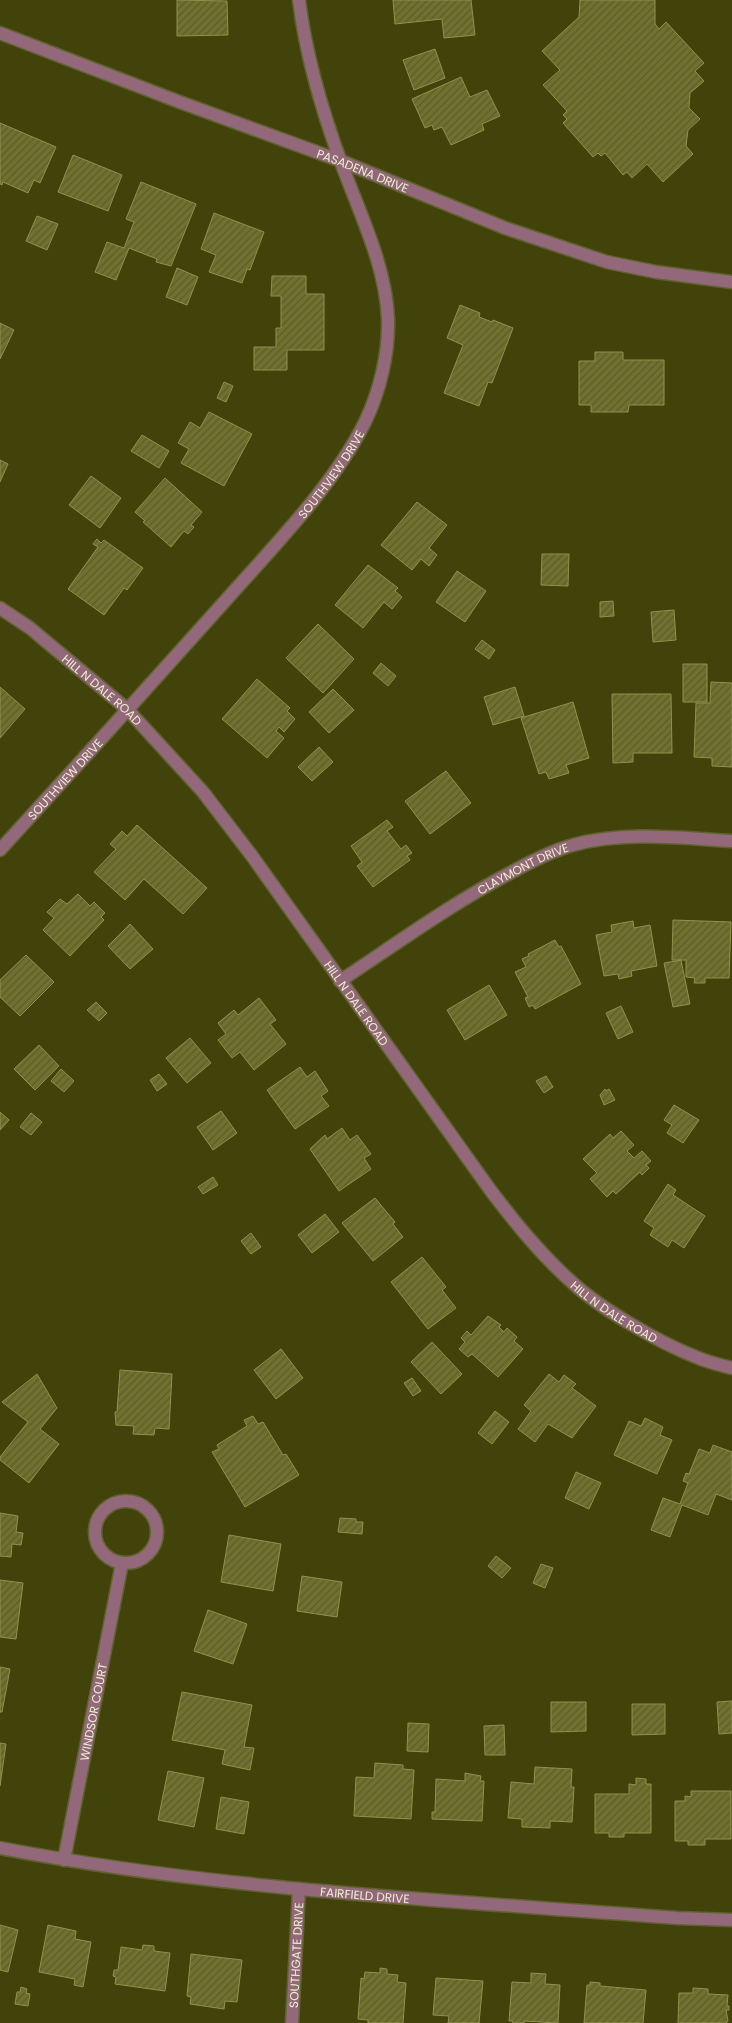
<svg xmlns="http://www.w3.org/2000/svg" width="732" height="2023" font-family="Poppins,sans-serif">
	<style>
		.building { fill: url(#building-hatch); stroke: #8e934c }
		.lines { fill: none; stroke-linecap: round; stroke-linejoin: round }
		.minor-casing { stroke: #60622d; stroke-width: 15 }
		.minor { stroke: #92687a; stroke-width: 12 }
		.labels { text-anchor: middle; dominant-baseline: central; stroke-width: 4.5; stroke-linejoin: round; paint-order: stroke }
		.street-label { font-size: 12px; fill: #ecf0cc; stroke: #27290b }
	</style>
	<defs>
		<pattern id="building-hatch" width="6" height="6" patternUnits="userSpaceOnUse" patternTransform="scale(1.25)"><rect width="6" height="6" fill="#6e722b"/><path d="M-1 1l2-2M0 6l6-6M5 7l2-2" fill="none" stroke="#595b35"/></pattern>
	</defs>
	<rect width="100%" height="100%" fill="#41430a"/>
	<path class="building" d="M177,0L227,1L228,35L177,36Z
		M393,0H471L475,35L444,38L442,19L395,24Z
		M580,0H655V24L659,29L666,22L704,63L695,71L704,81L690,93L689,108L700,119L688,130L686,146L693,154L663,182L647,164L632,178L627,172L623,175L605,153L601,156L598,153L593,157L563,123L567,119L563,115L567,111L543,85L560,70L542,51L579,17Z
		M435,49L445,78L414,90L403,60Z
		M461,77L470,97L487,90L500,116L482,124L484,130L451,145L442,127L434,130L432,125L425,128L412,99Z
		M0,123L56,147L40,183L34,180L28,193L3,182L2,185L0,184Z
		M73,155L122,175L108,211L58,192Z
		M141,182L196,204L171,266L156,262L157,259L129,248L116,280L95,272L107,242L124,248L134,222L126,219Z
		M214,213L264,232L250,270L247,269L242,283L209,272L216,255L201,249Z
		M37,216L58,224L47,250L26,241Z
		M177,268L198,277L187,305L166,297Z
		M272,276H306V294H324V350H287V370H254V347H276V328H281V296H271Z
		M460,305L480,313L479,317L492,322L493,320L513,328L492,383L488,382L479,406L444,393L463,345L447,338Z
		M0,323L14,330L0,359Z
		M595,352H623V360H664V405H629L628,412H591V405H579V361H595Z
		M224,382L233,386L226,402L217,398Z
		M209,412L252,434L224,486L181,463L189,449L178,443L190,422L200,428Z
		M142,435L169,451L159,468L131,451Z
		M0,460L8,464L0,482Z
		M91,476L121,498L100,528L69,505Z
		M165,478L202,512L191,525L194,527L188,534L184,531L171,547L143,522L145,521L135,512Z
		M417,502L447,525L429,548L437,555L429,566L421,559L412,570L381,545Z
		M97,539L101,543L104,540L143,568L127,590L124,588L104,615L68,589L98,547L93,544Z
		M542,554H569L568,586L541,585Z
		M368,565L398,588L395,591L402,597L392,609L384,602L363,628L335,605Z
		M457,571L486,591L465,622L436,602Z
		M613,601L614,616L600,617V602Z
		M674,610L676,640L653,642L651,612Z
		M318,624L354,659L323,693L286,658Z
		M482,640L495,650L489,659L475,649Z
		M381,663L396,676L388,686L373,673Z
		M683,664H707V702H683Z
		M257,679L290,708L287,711L295,719L284,732L279,727L276,731L284,738L267,758L222,719Z
		M711,682L732,683V767L712,766V758L694,757L696,703H710Z
		M0,687L25,709L0,738Z
		M515,687L524,716L493,725L484,697Z
		M333,689L354,710L329,733L309,712Z
		M612,694H671L672,753H633V762L613,763Z
		M573,702L589,758L566,765L569,773L549,779L546,772L539,774L521,718Z
		M319,747L333,762L312,781L298,767Z
		M446,771L471,803L430,834L405,801Z
		M387,820L393,827L387,831L401,849L406,845L412,853L407,856L410,860L373,887L357,866L362,862L351,846Z
		M137,825L207,888L183,914L144,879L125,900L94,872L116,849L110,844L122,831L127,836Z
		M78,894L90,906L94,902L105,913L101,917L104,920L70,956L43,930L54,918L47,912L60,899L67,904Z
		M673,920L731,922L729,978H705V983H694L695,978L686,977V960H672Z
		M633,921L634,928L650,925L657,966L631,971L632,976L619,979L618,974L604,976L596,935L612,932L611,925Z
		M130,924L153,949L130,969L108,946Z
		M555,940L559,947L561,946L581,984L535,1009L533,1005L529,1007L525,998L528,997L515,972L526,967L522,959L529,956L528,954Z
		M26,955L54,982L20,1016L0,997V980Z
		M681,960L690,1004L673,1007L664,963Z
		M489,985L507,1015L465,1040L447,1010Z
		M259,998L276,1020L270,1024L286,1044L254,1070L240,1052L232,1058L218,1040L226,1034L218,1023L234,1010L238,1015Z
		M96,1002L107,1013L99,1021L87,1010Z
		M621,1006L633,1032L618,1039L606,1013Z
		M190,1038L211,1063L187,1083L166,1058Z
		M39,1045L59,1066L35,1090L14,1069Z
		M300,1067L307,1077L315,1071L328,1091L321,1096L329,1106L295,1129L267,1090Z
		M61,1069L74,1081L64,1092L51,1081Z
		M159,1074L167,1084L157,1091L150,1080Z
		M546,1076L553,1087L544,1093L536,1081Z
		M605,1089L606,1091L609,1089L615,1100L604,1105L600,1095Z
		M674,1105L699,1120L683,1143L667,1133L672,1125L664,1120Z
		M221,1111L237,1133L213,1150L197,1127Z
		M0,1112L9,1120L0,1130Z
		M31,1113L42,1122L31,1135L20,1127Z
		M342,1128L350,1140L357,1135L371,1154L364,1158L371,1169L339,1191L310,1149L325,1135L327,1139Z
		M621,1131L634,1145L627,1151L634,1158L642,1151L651,1161L646,1165L649,1168L642,1175L640,1172L616,1194L613,1191L607,1197L590,1179L597,1173L583,1159L610,1134L613,1138Z
		M213,1177L218,1185L203,1194L198,1187Z
		M668,1184L676,1190L673,1195L705,1216L684,1248L672,1240L668,1247L650,1235L654,1228L644,1221Z
		M375,1198L395,1222L393,1224L403,1237L373,1261L342,1223Z
		M325,1214L339,1232L312,1253L298,1235Z
		M251,1233L261,1247L251,1254L241,1241Z
		M422,1257L446,1287L442,1290L456,1308L428,1329L391,1282Z
		M488,1316L501,1325L499,1327L504,1332L507,1328L517,1337L514,1341L523,1349L498,1377L472,1354L468,1357L459,1349L465,1342L461,1338L467,1331L471,1335Z
		M432,1342L462,1374L441,1394L411,1362Z
		M281,1349L303,1378L276,1399L254,1370Z
		M120,1370L172,1374L169,1429L155,1428L154,1435L133,1434L134,1426L116,1425L115,1412H117Z
		M37,1374L57,1408L40,1429L59,1444L29,1483L0,1460V1457L28,1422L2,1402Z
		M549,1374L559,1382L564,1375L576,1384L572,1388L596,1406L572,1438L548,1424L535,1442L518,1429L531,1411L524,1405Z
		M412,1378L421,1391L413,1396L404,1383Z
		M495,1411L509,1422L492,1444L478,1433Z
		M253,1416L258,1424L263,1422L283,1455L286,1454L299,1475L245,1507L212,1452L219,1449L217,1445L247,1426L244,1420Z
		M645,1418L663,1427L660,1435L672,1440L657,1474L614,1455L629,1421L641,1426Z
		M713,1445L732,1452V1500L716,1494L708,1515L682,1505L670,1537L651,1530L663,1498L680,1504L688,1483L683,1481L686,1473L689,1474L699,1449L710,1453Z
		M576,1472L601,1483L589,1509L565,1498Z
		M0,1513L18,1516L16,1532L23,1533L21,1545L12,1544L11,1557L0,1556Z
		M340,1518L356,1519V1522H363L362,1534L338,1532Z
		M229,1535L281,1544L273,1591L221,1582Z
		M496,1556L511,1568L502,1578L488,1566Z
		M541,1564L553,1568L545,1588L533,1583Z
		M302,1576L342,1582L337,1617L297,1611Z
		M0,1580L23,1583L16,1639L0,1637Z
		M208,1610L247,1624L233,1664L194,1651Z
		M0,1667L10,1669L2,1712H0Z
		M182,1692L252,1705L244,1747L254,1748L250,1770L222,1764L225,1750L172,1740Z
		M732,1701V1733L719,1734L717,1702Z
		M551,1702H586V1731L551,1732Z
		M632,1704H665V1734L632,1735Z
		M408,1723L429,1724L428,1752L407,1751Z
		M504,1725L505,1755H485L484,1726Z
		M0,1743L6,1744L0,1786Z
		M375,1763L403,1765V1769L414,1770L411,1819L354,1816L356,1777L374,1778Z
		M535,1767L572,1769L571,1787H574L572,1822L550,1821V1828L522,1827V1819L508,1818L511,1782L534,1784Z
		M168,1771L204,1778L194,1827L158,1820Z
		M465,1773L481,1776L480,1781H484L482,1821L432,1819V1812H435L436,1779L465,1781Z
		M636,1778L646,1779V1784H651V1833H624V1837H609V1833H595V1794H629V1784L636,1785Z
		M691,1791H731V1839H705V1845H688V1841H675V1801H685V1796L691,1797Z
		M221,1797L249,1802L244,1834L216,1829Z
		M0,1925L18,1930L8,1972L0,1970Z
		M48,1925L76,1931L75,1939L91,1942L83,1987L74,1985L75,1979L39,1972Z
		M143,1945L154,1946V1951L170,1953L165,1991L115,1984L116,1977L113,1976L114,1970H118L121,1947L142,1950Z
		M191,1954L242,1960L237,2002L225,2001L224,2009L190,2004L191,1997L187,1996Z
		M380,1968L387,1969V1974L398,1975L397,1982L406,1983L403,2023H368V2020L358,2019L361,1978L364,1979L365,1972L380,1973Z
		M531,1973L546,1974L545,1984L560,1985L558,2023L524,2021V2023H513V2021H509L512,1982L531,1983Z
		M436,1978L483,1981L479,2023H448L449,2016L433,2015Z
		M590,1982L600,1983V1986L646,1990L643,2023H584L587,1985H590Z
		M21,1987L27,1989L26,1993L30,1994L28,2006L15,2004L17,1992H20Z
		M693,1988L708,1989V1994L728,1995L727,2006H729V2010H726L728,2021L726,2023H678L679,1993H693Z"/>
	<g class="lines">
		<defs>
			<g id="minor">
				<path id="s1" d="M0,33L177,101L341,161L505,228L607,262L656,272L732,282"/>
				<path id="s2" d="M0,608L30,628L128,710L203,792L252,856L491,1191C517,1225 543,1257 575,1285C603,1310 660,1343 696,1357C707,1362 720,1365 732,1368"/>
				<path id="s3" d="M0,850C76,767 151,684 226,600C273,547 334,485 365,422C380,391 389,353 388,319C386,266 360,214 342,165C322,111 306,57 299,0"/>
				<path id="s4" d="M340,981C396,944 451,904 510,873C530,862 551,851 573,845C624,831 680,838 732,841"/>
				<circle cx="126" cy="1532" r="31"/>
				<path id="s5" d="M0,1848C223,1891 451,1900 677,1918L732,1920"/>
				<path id="s6" d="M64,1860L122,1563"/>
				<path id="s7" d="M292,2023L299,1889"/>
			</g>
		</defs>
		<use href="#minor" class="minor-casing"/>
		<use href="#minor" class="minor"/>
	</g>
	<g class="labels">
		<g class="street-label">
			<text stroke="none"><textPath href="#s1" startOffset="388">PASADENA DRIVE</textPath></text>
			<text stroke="none"><textPath href="#s3" startOffset="501">SOUTHVIEW DRIVE</textPath></text>
			<text stroke="none"><textPath href="#s2" startOffset="131">HILL N DALE ROAD</textPath></text>
			<text stroke="none"><textPath href="#s3" startOffset="96">SOUTHVIEW DRIVE</textPath></text>
			<text stroke="none"><textPath href="#s4" startOffset="215">CLAYMONT DRIVE</textPath></text>
			<text stroke="none"><textPath href="#s2" startOffset="536">HILL N DALE ROAD</textPath></text>
			<text stroke="none"><textPath href="#s2" startOffset="941">HILL N DALE ROAD</textPath></text>
			<text stroke="none"><textPath href="#s6" startOffset="151">WINDSOR COURT</textPath></text>
			<text stroke="none"><textPath href="#s5" startOffset="368">FAIRFIELD DRIVE</textPath></text>
			<text stroke="none"><textPath href="#s7" startOffset="68">SOUTHGATE DRIVE</textPath></text>
		</g>
	</g>
</svg>
